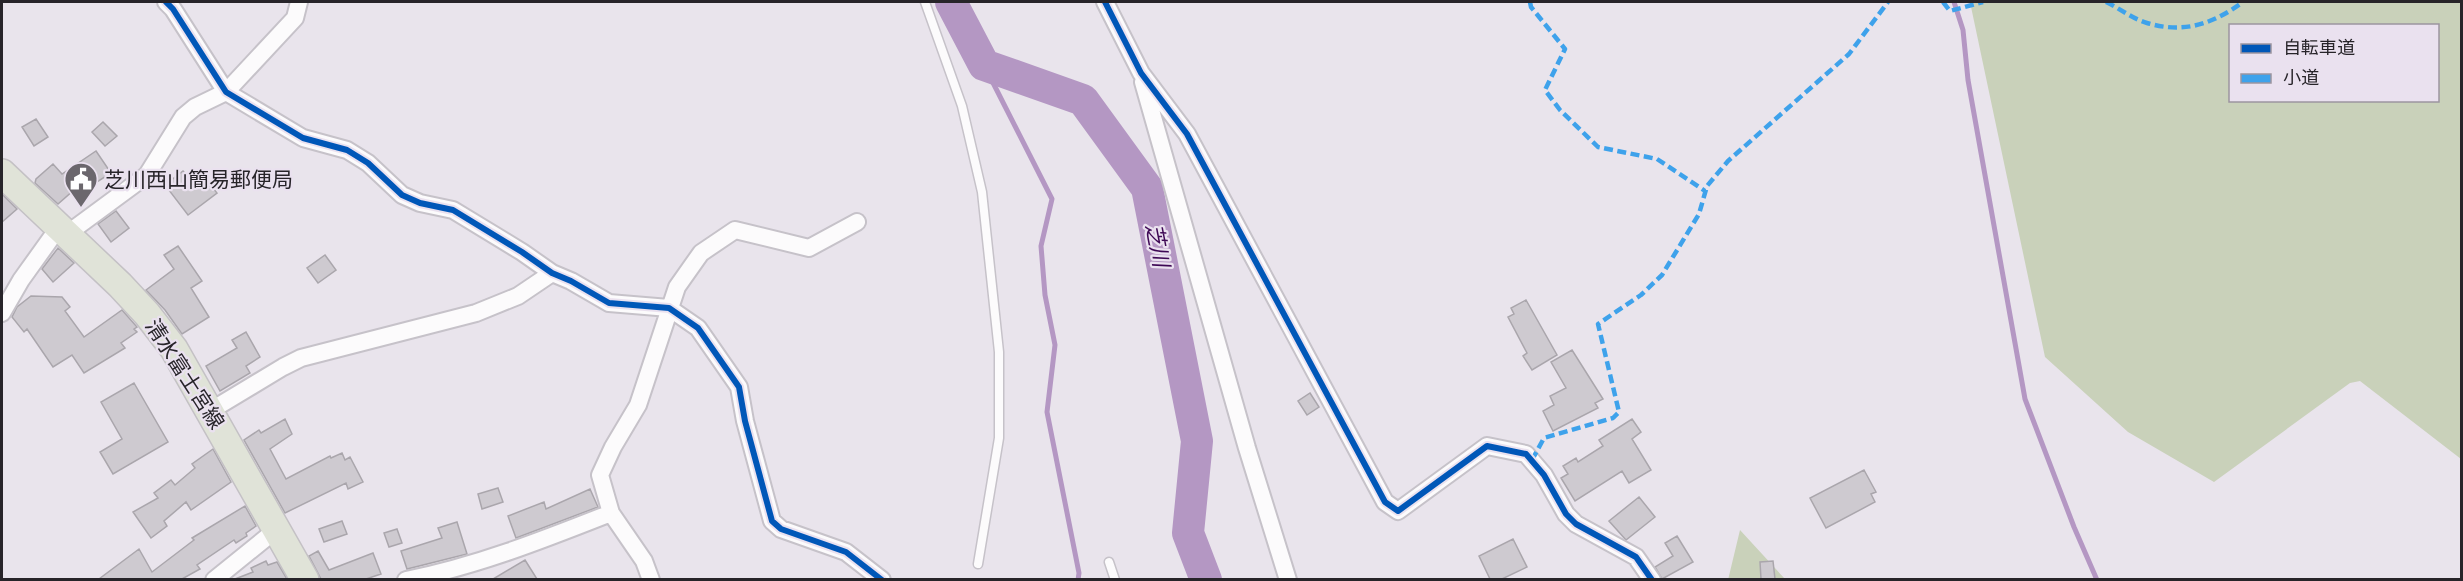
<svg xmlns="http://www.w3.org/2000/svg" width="2463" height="581" font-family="'Archivo Narrow','Noto Sans JP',sans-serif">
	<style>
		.green { fill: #c9d1ba; fill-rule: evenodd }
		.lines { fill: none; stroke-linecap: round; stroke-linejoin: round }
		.stream { stroke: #b497c3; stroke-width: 5 }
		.river { stroke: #b497c3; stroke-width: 32 }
		.building { fill: #cecad0; stroke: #aaa6ac; stroke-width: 1.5 }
		.service-casing { stroke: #c6c2c9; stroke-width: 11 }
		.minor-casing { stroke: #c6c2c9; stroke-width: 20 }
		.primary-casing { stroke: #c4c1c5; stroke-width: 30 }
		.service { stroke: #fcfbfc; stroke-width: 8 }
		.minor { stroke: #fcfbfc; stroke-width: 16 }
		.primary { stroke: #e0e3d8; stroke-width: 27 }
		.quiet { stroke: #3ea2eb; stroke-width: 4.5; stroke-dasharray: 9 4.5; stroke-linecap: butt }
		.cycleway-casing { stroke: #eae1ef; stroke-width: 10 }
		.cycleway { stroke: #0057b8; stroke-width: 6 }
		.labels { text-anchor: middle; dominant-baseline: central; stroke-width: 4.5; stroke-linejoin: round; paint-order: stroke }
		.poi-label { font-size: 21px; fill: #272429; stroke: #eae1ef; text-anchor: start }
		.street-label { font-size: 21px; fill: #272429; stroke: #eae1ef }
		.water-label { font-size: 22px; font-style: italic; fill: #3e0855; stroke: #eae1ef }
	</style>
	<rect width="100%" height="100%" fill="#e9e4ec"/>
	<path class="green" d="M1970,2H2461V459L2360,381L2350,383L2214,482L2128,432L2045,357ZM2230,26H2438V100H2230Z
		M1740,530L1785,579L1728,580Z"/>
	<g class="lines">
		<path class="stream" d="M1954,2L1963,30L1968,80L2025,399L2074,527L2097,580
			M984,65L1052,199L1041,246L1045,295L1055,345L1047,412L1079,573L1078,580"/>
		<path class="river" d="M951,2L984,65L1083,100L1147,188L1197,441L1188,533L1206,580"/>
	</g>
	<path class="building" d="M36,119L48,137L34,146L22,127Z
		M103,122L117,136L105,146L92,132Z
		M96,151L111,173L86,189L82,183L58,204L35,183L36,179L53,164L62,174Z
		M183,171L191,181L201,173L217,193L188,215L165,185Z
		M2,194L17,209L2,222Z
		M116,211L129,228L111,242L98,224Z
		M178,246L202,281L191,288L209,317L182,334L165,310L146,290L174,269L164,255Z
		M58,248L74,263L53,282L42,269Z
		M325,255L336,270L318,283L307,268Z
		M31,296L62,297L70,307L65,311L84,337L122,310L137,327L134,329L137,332L121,343L125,348L84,373L72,355L53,367L27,329L24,332L12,317L17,307Z
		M1526,300L1557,355L1532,370L1523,356L1527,353L1508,317L1514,314L1511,308Z
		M246,332L260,357L246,366L250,373L220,391L206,366L237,348L232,340Z
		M1572,350L1603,399L1595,403L1598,408L1553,431L1543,411L1554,405L1550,396L1566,388L1551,362Z
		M134,383L168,442L113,474L100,452L122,439L101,402Z
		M1310,393L1319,407L1307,415L1298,401Z
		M285,419L292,434L270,449L286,479L330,456L331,458L342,453L345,460L350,457L363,482L348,489L346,483L285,513L244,440L259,430L261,433Z
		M1632,419L1641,432L1632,439L1651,470L1629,483L1622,471L1575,501L1561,478L1568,474L1563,466L1576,458L1578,462L1603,446L1599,440Z
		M213,449L231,482L191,510L186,502L164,521L167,526L151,538L133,512L158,498L154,493L171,480L175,485L195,468L192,464Z
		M1864,470L1876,492L1871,494L1875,502L1826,528L1810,498Z
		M498,488L503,502L482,509L478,494Z
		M590,489L598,507L516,538L508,516L544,502L546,509Z
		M1639,497L1655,517L1626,540L1609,521Z
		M245,506L256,526L246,533L247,536L236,543L234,540L197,565L200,569L182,579H99L139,549L152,572L194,540L192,538Z
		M342,521L347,534L324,542L319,529Z
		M457,522L467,554L407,569L401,551L442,538L438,528Z
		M397,529L402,543L389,547L384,533Z
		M1677,536L1693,562L1662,579L1655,567L1673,556L1665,543Z
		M1513,539L1527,567L1502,579H1490L1479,556Z
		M318,551L329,570L373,553L381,574L366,579H321L309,556Z
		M525,560L537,579H493Z
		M266,561L268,565L277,562L287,579H235L253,572L251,568Z
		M1773,561L1775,579H1761L1760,562Z"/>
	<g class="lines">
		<defs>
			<path id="service" d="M925,2L962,106L982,192L999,352V438L978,564
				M1109,562L1115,580"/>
			<path id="minor" d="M166,2L173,9L226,92L303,138L347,150L368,163L402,195L420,203L453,210L522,252L552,273L571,281L609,303L669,308L698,328L739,387L745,421L772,521L781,529L846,552L882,580
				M1105,2L1141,73L1187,134L1385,502L1398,511L1487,446L1526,454L1544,475L1566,514L1576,524L1636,557L1652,580
				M1143,82L1247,448L1288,580
				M67,234L147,175L183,117L195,107L226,92L295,18L299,2
				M2,313L21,280L59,227
				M210,411L283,367L301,358L476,313L518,296L552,273
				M214,580L277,529
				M406,580C477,566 545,539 611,513
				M651,580L644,561L611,513L600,475L613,447L638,405L677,287L701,253L735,230L809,248L857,222"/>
			<path id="primary" d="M2,173L120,285L147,314L174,349L305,580"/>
		</defs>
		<use href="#service" class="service-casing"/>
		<use href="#minor" class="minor-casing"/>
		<use href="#primary" class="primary-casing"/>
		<use href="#service" class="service"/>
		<use href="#minor" class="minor"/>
		<use href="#primary" class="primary"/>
		<path class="quiet" d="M1530,2L1531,7L1565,49L1545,90L1560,110L1598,147L1657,159L1705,191
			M1943,2L1950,11L1983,2
			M2106,2C2119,8 2133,19 2147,23C2184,34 2213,24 2243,2
			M1532,460L1544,438L1613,418L1619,412L1598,324L1641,295L1662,275L1699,214L1707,186L1728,161L1849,54L1888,2"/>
		<defs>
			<path id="cycleway" d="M166,2L173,9L226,92L303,138L347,150L368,163L402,195L420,203L453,210L522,252L552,273L571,281L609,303L669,308L698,328L739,387L745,421L772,521L781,529L846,552L882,580
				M1105,2L1141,73L1187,134L1385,502L1398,511L1487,446L1526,454L1544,475L1566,514L1576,524L1636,557L1652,580"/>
		</defs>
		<use href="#cycleway" class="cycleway-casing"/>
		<use href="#cycleway" class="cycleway"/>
	</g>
	<defs>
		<symbol id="civic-pin" viewBox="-11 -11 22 30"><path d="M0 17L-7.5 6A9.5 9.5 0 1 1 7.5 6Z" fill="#6b676d" stroke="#eae1ef"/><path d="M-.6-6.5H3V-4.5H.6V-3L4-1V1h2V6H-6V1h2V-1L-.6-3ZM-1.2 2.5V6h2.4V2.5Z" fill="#fff"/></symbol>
	</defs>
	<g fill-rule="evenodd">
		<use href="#civic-pin" x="62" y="160" width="38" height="52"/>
	</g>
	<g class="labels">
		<g class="poi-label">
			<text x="104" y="179">芝川西山簡易郵便局</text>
		</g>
		<g class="street-label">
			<text transform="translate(185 374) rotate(57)">清水富士宮線</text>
		</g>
		<g class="water-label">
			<text transform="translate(1158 245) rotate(79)">芝川</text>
		</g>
	</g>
	<rect width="2463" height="581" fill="none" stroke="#272429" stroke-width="6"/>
	<rect x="2229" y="24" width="210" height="78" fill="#eae1ef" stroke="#9c95a0" stroke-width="1.5"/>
	<rect x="2241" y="44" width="30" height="9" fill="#0057b8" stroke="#9c95a0" stroke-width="1.5"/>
	<text x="2283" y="54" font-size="18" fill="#272429">自転車道</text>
	<rect x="2241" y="74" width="30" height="9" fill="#3ea2eb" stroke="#9c95a0" stroke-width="1.5"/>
	<text x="2283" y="84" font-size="18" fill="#272429">小道</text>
</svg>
